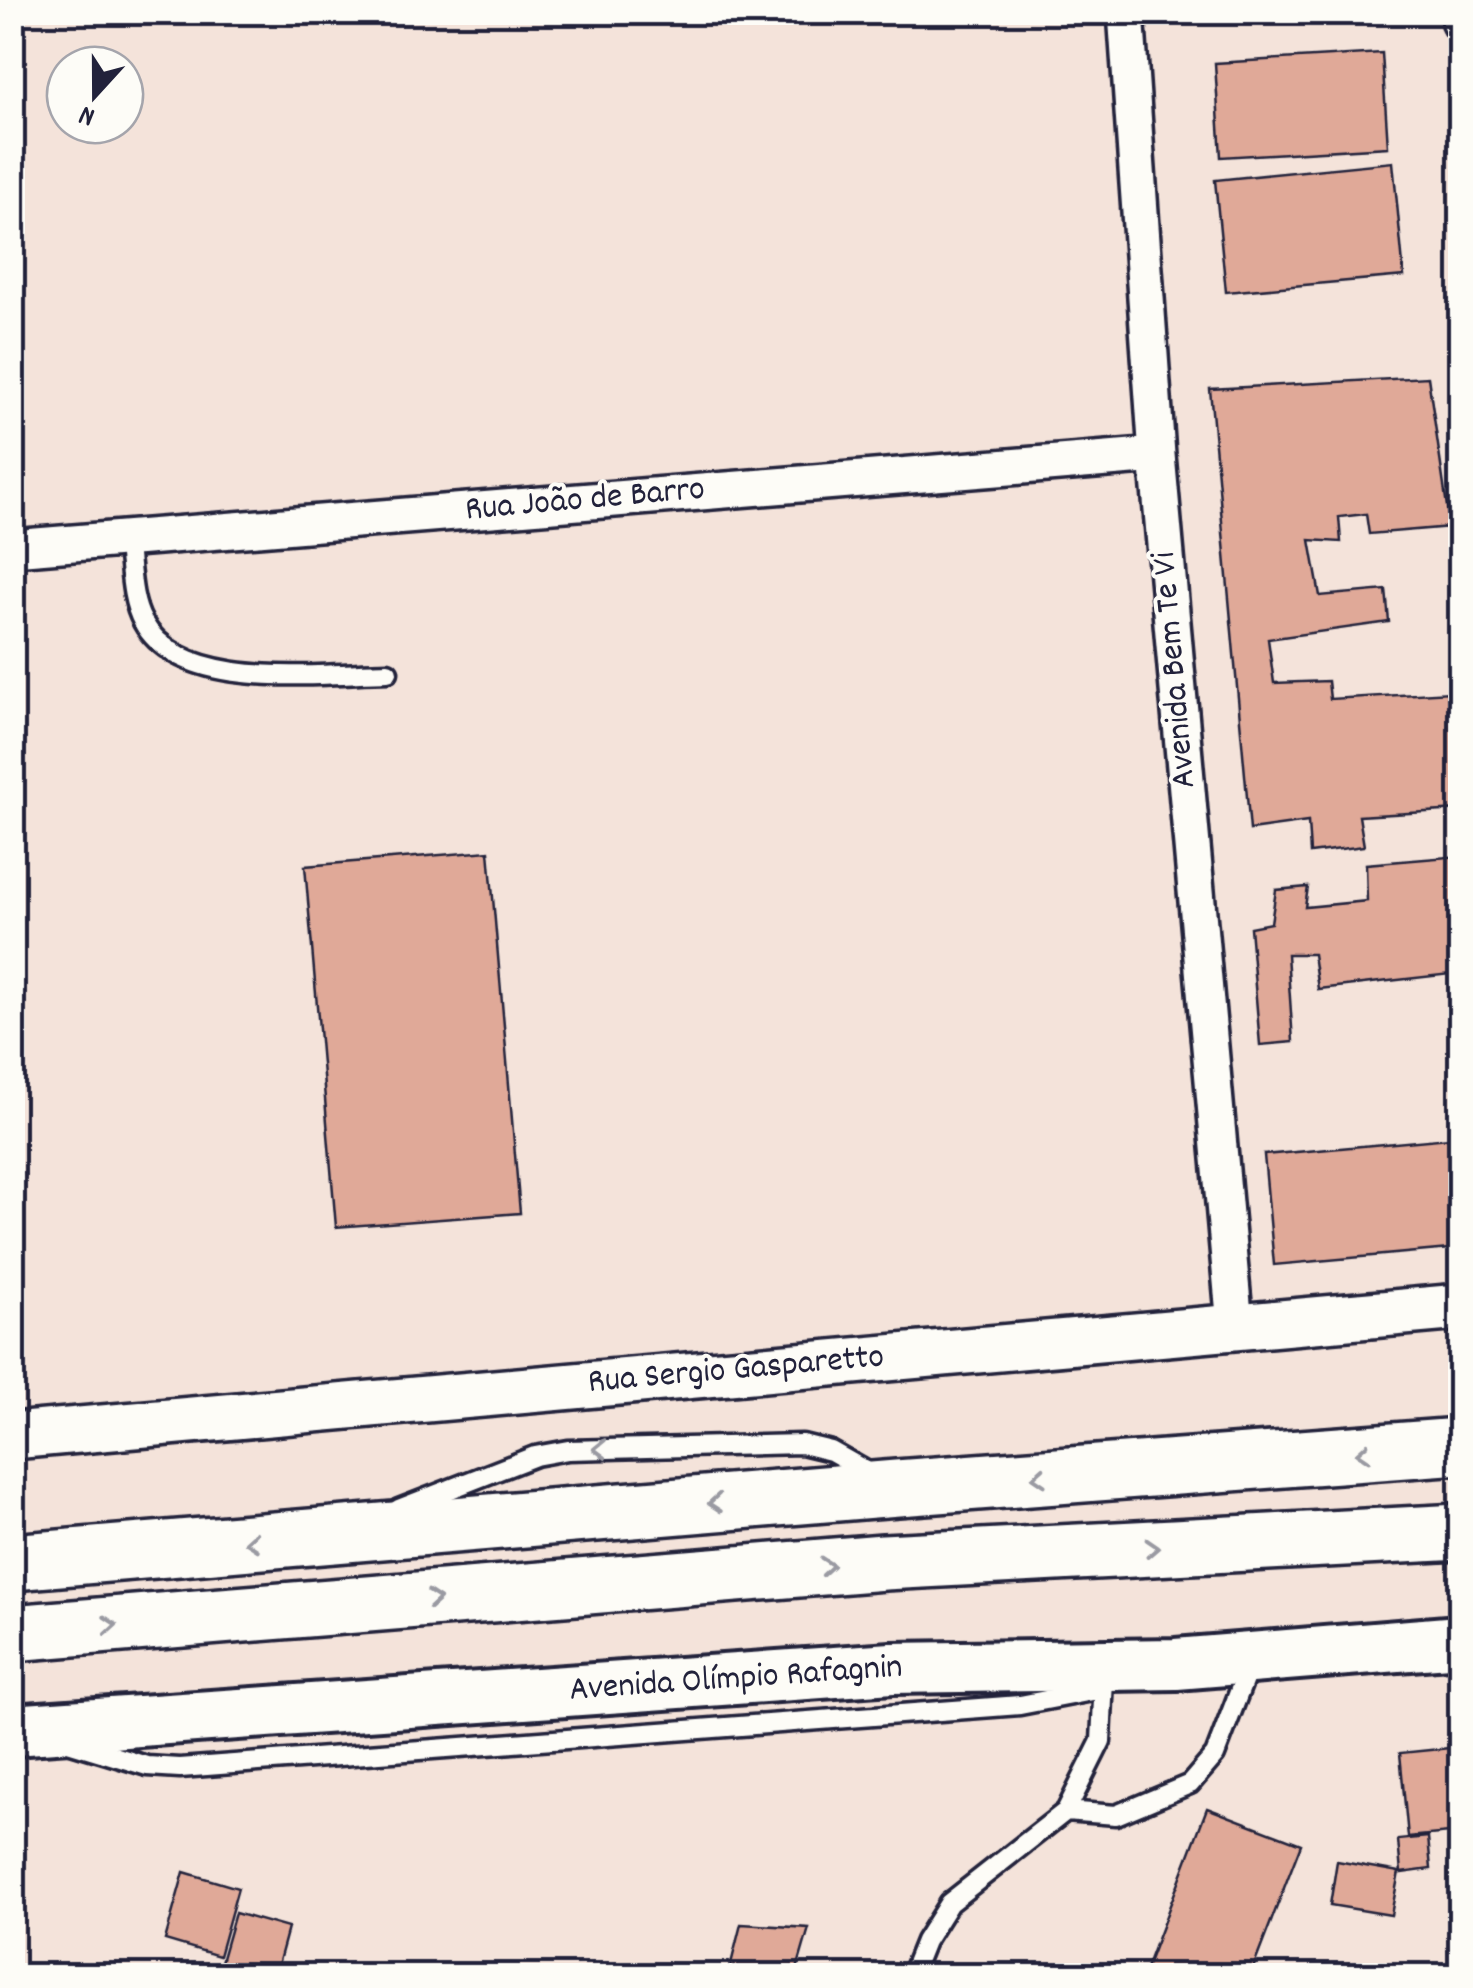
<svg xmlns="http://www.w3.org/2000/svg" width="1473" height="1988" font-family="Dekko,sans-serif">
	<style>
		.building { fill: #e0a998; stroke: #22223b; stroke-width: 2.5 }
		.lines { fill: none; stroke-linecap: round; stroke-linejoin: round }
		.service-casing { stroke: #22223b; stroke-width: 25 }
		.minor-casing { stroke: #22223b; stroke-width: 42 }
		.tertiary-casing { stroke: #22223b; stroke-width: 52 }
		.secondary-casing { stroke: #22223b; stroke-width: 58 }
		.motorway-casing { stroke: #22223b; stroke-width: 62 }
		.service { stroke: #fdfcf7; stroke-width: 18 }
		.minor { stroke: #fdfcf7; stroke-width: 35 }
		.tertiary { stroke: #fdfcf7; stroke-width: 45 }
		.secondary { stroke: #fdfcf7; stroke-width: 50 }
		.motorway { stroke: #fdfcf7; stroke-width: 55 }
		.oneway { stroke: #9a9aa2 }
		.labels { text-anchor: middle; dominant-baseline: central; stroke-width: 8; stroke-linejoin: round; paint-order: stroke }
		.street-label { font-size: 35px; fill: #22223b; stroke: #fdfcf7 }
	</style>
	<rect width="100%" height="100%" fill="#f4e3da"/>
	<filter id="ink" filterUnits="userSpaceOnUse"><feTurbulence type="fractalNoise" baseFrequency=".01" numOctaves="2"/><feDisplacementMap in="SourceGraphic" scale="20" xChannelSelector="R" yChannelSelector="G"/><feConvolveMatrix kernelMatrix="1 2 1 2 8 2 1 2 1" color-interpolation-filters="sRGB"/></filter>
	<g filter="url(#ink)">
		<path class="building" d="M1382,53L1388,147L1221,157L1215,63Z
			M1393,162L1404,276L1226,292L1215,180Z
			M1428,377L1450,527L1369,534L1366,514L1339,517L1341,542L1310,540L1320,596L1386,590L1389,622L1268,639L1274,683L1328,681L1330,699L1451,692L1460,750V810L1359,816L1364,846L1310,853L1308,822L1250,830L1210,389Z
			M489,851L520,1213L336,1227L305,866Z
			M1460,856V912H1458L1460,973L1318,989L1313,954H1287L1293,1042L1260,1045L1250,927L1271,923L1276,890L1308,887L1305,907L1367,901L1366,864Z
			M1460,1137V1248L1274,1265L1264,1155Z
			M1460,1747V1832L1408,1837L1400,1753Z
			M1207,1808L1301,1844L1250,1976H1143Z
			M1428,1837L1431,1869L1401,1873L1398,1840Z
			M1337,1861L1399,1872L1391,1915L1330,1905Z
			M184,1872L238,1888L219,1956L165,1940Z
			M235,1913L288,1928L275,1976H217Z
			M741,1924L809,1928L795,1976H728Z"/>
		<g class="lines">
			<defs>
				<path id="service" d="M127,539C131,564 130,599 143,622C182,693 319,673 388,672
					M399,1509L535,1456L568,1450L802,1444L831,1451L875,1476
					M71,1743L147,1766L180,1768L1020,1705L1103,1689
					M1066,1811L1116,1815L1190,1784L1215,1755L1251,1661
					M911,1976L925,1941L949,1903L1066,1811L1101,1741L1104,1679"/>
				<path id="minor" d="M1126,12L1157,455L1235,1326
					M1460,12V23
					M12,548L1157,455"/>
				<path id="tertiary" d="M12,1436L1460,1307"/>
				<path id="secondary" d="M12,1730L892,1668L1176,1664L1460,1641"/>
				<path id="motorway" d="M12,1562L897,1488L1460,1446
					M12,1633L884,1562L1460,1532"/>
			</defs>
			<use href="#service" class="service-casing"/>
			<use href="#minor" class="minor-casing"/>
			<use href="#tertiary" class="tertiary-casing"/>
			<use href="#secondary" class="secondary-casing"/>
			<use href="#motorway" class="motorway-casing"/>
			<use href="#service" class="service"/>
			<use href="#minor" class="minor"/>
			<use href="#tertiary" class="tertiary"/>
			<use href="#secondary" class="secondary"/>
			<use href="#motorway" class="motorway"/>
		</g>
		<defs><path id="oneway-chevron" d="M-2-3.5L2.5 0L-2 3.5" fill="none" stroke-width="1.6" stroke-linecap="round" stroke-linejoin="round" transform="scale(2.5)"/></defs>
		<g class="oneway">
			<use href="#oneway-chevron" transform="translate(600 1449) rotate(179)"/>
			<use href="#oneway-chevron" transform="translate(1363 1453) rotate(176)"/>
			<use href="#oneway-chevron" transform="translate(1039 1477) rotate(176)"/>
			<use href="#oneway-chevron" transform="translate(715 1503) rotate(175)"/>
			<use href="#oneway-chevron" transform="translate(252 1542) rotate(175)"/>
			<use href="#oneway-chevron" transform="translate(1152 1548) rotate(-3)"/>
			<use href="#oneway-chevron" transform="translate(827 1566) rotate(-5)"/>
			<use href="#oneway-chevron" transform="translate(434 1599) rotate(-5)"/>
			<use href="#oneway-chevron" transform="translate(110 1625) rotate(-5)"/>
		</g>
	</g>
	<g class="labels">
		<g class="street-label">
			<text transform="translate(585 501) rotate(-5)">Rua João de Barro</text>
			<text transform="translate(1176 670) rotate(-95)">Avenida Bem Te Vi</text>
			<text transform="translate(736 1371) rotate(-5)">Rua Sergio Gasparetto</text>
			<text transform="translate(736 1680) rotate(-4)">Avenida Olímpio Rafagnin</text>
		</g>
	</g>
	<rect width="1473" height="1988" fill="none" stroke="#fdfcf7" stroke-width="50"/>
	<rect x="25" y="25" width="1423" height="1938" fill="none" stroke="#22223b" stroke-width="4" filter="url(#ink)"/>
	<g transform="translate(95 95) rotate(201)"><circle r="48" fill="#fdfcf7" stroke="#a5a5ac" stroke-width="2.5"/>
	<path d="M0-8L18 38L0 25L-18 38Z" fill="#22223b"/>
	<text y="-15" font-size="28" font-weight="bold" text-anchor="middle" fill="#22223b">N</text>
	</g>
</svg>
